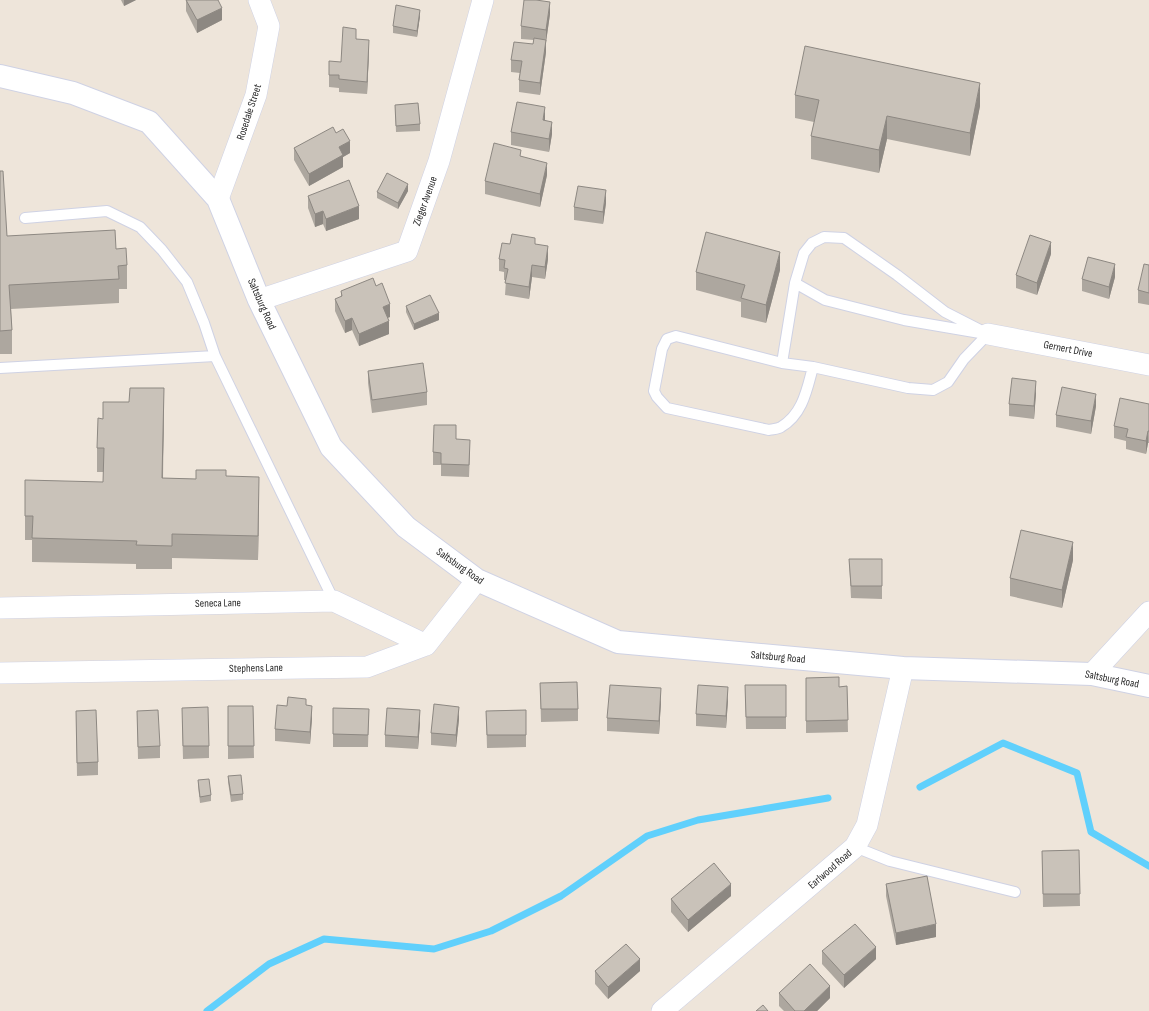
<svg xmlns="http://www.w3.org/2000/svg" width="1149" height="1011" font-family="'Sofia Sans Condensed',sans-serif">
	<style>
		.lines { fill: none; stroke-linecap: round; stroke-linejoin: round }
		.stream { stroke: #60d0fc; stroke-width: 7 }
		.service-casing { stroke: #cfd2e4; stroke-width: 12 }
		.minor-casing { stroke: #cfd2e4; stroke-width: 22 }
		.secondary-casing { stroke: #cfd2e4; stroke-width: 24 }
		.service { stroke: #fff; stroke-width: 10 }
		.minor { stroke: #fff; stroke-width: 21 }
		.secondary { stroke: #fff; stroke-width: 22 }
		.wall { fill: #ada79f }
		.shaded-wall { fill: #8d8882 }
		.building { fill: #c9c2b9; stroke: #8d8882 }
		.labels { text-anchor: middle; dominant-baseline: central; stroke-width: 3.5; stroke-linejoin: round; paint-order: stroke }
		.street-label { font-size: 11px; fill: #2a2a2a; stroke: #fff }
	</style>
	<rect width="100%" height="100%" fill="#eee5da"/>
	<g class="lines">
		<path class="stream" d="M920,787L1003,743L1077,773L1091,832L1149,866
			M207,1011L269,964L324,939L434,949L491,931L561,896L647,836L698,820L828,798"/>
		<defs>
			<path id="service" d="M25,218L107,211L140,227L162,250L187,282L204,323L215,356
				M824,237L844,238L897,275L945,312L988,334L964,359L948,382L933,390L908,388L813,367L782,363L795,283L804,253L812,243Z
				M795,283L825,300L904,320L980,333
				M782,363L676,336L667,339L662,349L654,391L657,397L667,408L769,430C773,429 778,429 781,427C803,414 807,389 813,367
				M0,368L215,356L334,601
				M855,847L890,861L1015,892"/>
			<path id="minor" d="M218,199L256,95L269,26L259,0
				M259,300L407,251L439,161L483,0
				M988,334L1149,365
				M0,608L334,601L426,645
				M0,673L367,667L426,645L477,580
				M1092,674L1149,612
				M662,1011L855,847L867,825L903,668"/>
			<path id="secondary" d="M0,76L73,93L149,122L218,199L259,300L331,447L406,527L477,580L618,642L903,668L1092,674L1149,686"/>
		</defs>
		<use href="#service" class="service-casing"/>
		<use href="#minor" class="minor-casing"/>
		<use href="#secondary" class="secondary-casing"/>
		<use href="#service" class="service"/>
		<use href="#minor" class="minor"/>
		<use href="#secondary" class="secondary"/>
	</g>
	<path class="wall" d="M121,0H136L124,6Z
		M186,0H218L222,20L197,33L186,11Z
		M550,14L546,42V52L540,95L519,92V80L520,73L511,72V60L533,44L534,40L521,39V26Z
		M420,16L417,37L393,33V26Z
		M356,39L369,52L367,94L339,92V88L329,87V75L341,62Z
		M795,95L980,106L970,156L887,139L879,173L811,159V136L814,122L795,118Z
		M395,105L420,124V131L396,132Z
		M545,119V121L552,134L549,152L511,145V132Z
		M336,133L350,153L343,157V167L309,186L294,160V148Z
		M0,171L7,236L116,249L127,265V289H119V303L11,309L12,330V354H0Z
		M547,175L540,207L485,194V181Z
		M408,191L398,209L377,198V192Z
		M308,196L359,219L326,231L323,224L315,227L308,208Z
		M606,203L603,224L574,220V207Z
		M510,244H535L548,259L545,279L532,277L529,299L505,295L506,280H504V272L499,271V259Z
		M1051,254L1037,295L1016,288V275Z
		M1149,265V305L1138,303V290Z
		M780,270L766,323L741,317V302L696,290V272Z
		M1115,277L1109,299L1082,291V279Z
		M341,291L390,317L388,318L389,334L359,346L352,330L345,333L335,311V299L341,297Z
		M406,306L439,320L414,330L406,312Z
		M368,371L427,392V405L372,413L368,383Z
		M1036,393L1034,419L1009,416V404Z
		M1149,404V443H1148L1146,454L1126,449V441L1114,438V426Z
		M1096,406L1091,434L1056,427V415Z
		M164,412L163,478L196,479L226,476L259,500L258,560L172,558V569H136V564L32,562V540H25V516L103,482L104,472H97V448Z
		M456,439L470,452L469,477L441,476V465H433V452Z
		M849,559H882V599L851,598Z
		M1073,560L1062,608L1010,596V578Z
		M806,678L839,687L847,686L848,732L806,733Z
		M540,683L578,709V721L541,722Z
		M745,685H786V729H746Z
		M728,700L726,728L696,726V714Z
		M661,701L659,734L607,731V718Z
		M306,705L312,718L310,744L275,741V729L287,706Z
		M228,706H253L254,758L228,759Z
		M333,708L369,709L368,747H333Z
		M526,710V747L487,748L486,711Z
		M76,711L98,762V775L77,776Z
		M137,711L160,746V758L138,759Z
		M459,719L456,747L431,745V733Z
		M182,720L209,746V758L183,759Z
		M420,722L418,749L385,747V735Z
		M228,776L243,794V800L231,802L228,782Z
		M198,780L211,795V801L200,803L198,786Z
		M1079,850L1080,906L1043,907L1042,851Z
		M886,884L936,937L896,945L886,896Z
		M731,896L688,932L671,912V899Z
		M822,951L876,959L844,988L822,964Z
		M595,971H640L608,999L595,984Z
		M779,993L830,998L817,1011H784L779,1006Z"/>
	<path class="shaded-wall" d="M124,0H136L124,6Z
		M550,2V14L546,42V30Z
		M222,8V20L197,33V20Z
		M420,10V16L417,37V31Z
		M369,40V52L367,94V82Z
		M546,40V52L540,95V83Z
		M980,83V106L970,156V133Z
		M545,107V119L543,132V120Z
		M887,116V139L879,173V150Z
		M552,122V134L549,152V139Z
		M350,141V153L343,157V167L309,186V174L339,147Z
		M547,163V175L540,207V194Z
		M408,184V191L398,209V203Z
		M606,190V203L603,224V212Z
		M359,206V219L326,231V219Z
		M323,211V224L315,227V214Z
		M1051,242V254L1037,295V283Z
		M548,246V259L545,279V267Z
		M780,252V270L766,323V305Z
		M1115,264V277L1109,299V287Z
		M532,265V277L529,299V287Z
		M390,304V317L383,319V307Z
		M439,313V320L414,330V324Z
		M352,318V330L345,333V321Z
		M389,321V334L359,346V334Z
		M1036,381V393L1034,419V406Z
		M164,388V412L162,502V478Z
		M1096,394V406L1091,434V421Z
		M1148,431V443L1146,454V441Z
		M259,477V500L258,560V536Z
		M1073,542V560L1062,608V590Z
		M728,687V700L726,728V716Z
		M661,688V701L659,734V721Z
		M312,706V718L310,744V732Z
		M459,707V719L456,747V735Z
		M420,710V722L418,749V737Z
		M731,884V896L688,932V920Z
		M936,924V937L896,945V933Z
		M876,947V959L844,988V975Z
		M640,959V971L608,999V987Z
		M830,986V998L817,1011H804Z"/>
	<path class="building" d="M186,0H218L222,8L197,20Z
		M524,0H536L550,2L546,30L521,26Z
		M396,5L420,10L417,31L393,26Z
		M343,27L356,29V39L369,40L367,82L339,79V75H329V61L341,62Z
		M534,38L546,40L540,83L519,80L522,61L511,60L514,42L533,44Z
		M805,46L980,83L970,133L887,116L879,150L811,136L819,100L795,95Z
		M517,102L545,107L543,120L552,122L549,139L511,132Z
		M418,103L420,124L396,126L395,105Z
		M333,127L336,133L343,129L350,141L339,147L343,155L309,174L294,148Z
		M494,143L521,150L520,156L547,163L540,194L485,181Z
		M0,171H3L7,236L115,230L116,249L126,248L127,265L118,266L119,279L9,285L12,330L0,331Z
		M387,173L408,184L398,203L377,192Z
		M349,180L359,206L326,219L323,211L315,214L308,196Z
		M578,186L606,190L603,212L574,207Z
		M706,232L780,252L766,305L741,298L745,285L696,272Z
		M512,234L535,238V244L548,246L545,267L532,265L529,287L505,283L508,269L504,268L505,260L499,259L502,243L510,244Z
		M1030,235L1051,242L1037,283L1016,275Z
		M1088,257L1115,264L1109,287L1082,279Z
		M1144,264L1149,265V293L1138,290Z
		M373,278L376,286L382,283L390,304L383,307L389,321L359,334L352,318L345,321L335,299L342,296L341,291Z
		M430,295L439,313L414,324L406,306Z
		M423,363L427,392L372,400L368,371Z
		M1012,378L1036,381L1034,406L1009,404Z
		M1062,387L1096,394L1091,421L1056,415Z
		M130,388H164L162,478L196,479V470H226V476L259,477L258,536L172,534V546L136,545L137,541L32,538L33,516H25V480L103,482L104,448H97L98,418L103,419V402H129Z
		M1120,398L1149,404V431H1148L1146,441L1126,437L1128,429L1114,426Z
		M434,425H456V439L470,440L469,465L441,464V453L433,452Z
		M1021,530L1073,542L1062,590L1010,578Z
		M849,559H882V586H851Z
		M839,677V687L847,686L848,720L806,721V678Z
		M577,682L578,709H541L540,683Z
		M610,685L661,688L659,721L607,718Z
		M698,685L728,687L726,716L696,714Z
		M745,685H786V717H746Z
		M288,697L306,699V705L312,706L310,732L275,729L277,705L287,706Z
		M434,704L459,707L456,735L431,733Z
		M228,706H253L254,746H228Z
		M208,707L209,746H183L182,708Z
		M333,708L369,709L368,735L333,734Z
		M387,708L420,710L418,737L385,735Z
		M96,710L98,762L77,763L76,711Z
		M158,710L160,746L138,747L137,711Z
		M526,710V735H487L486,711Z
		M241,775L243,794L231,795L228,776Z
		M209,779L211,795L200,797L198,780Z
		M1079,850L1080,894H1043L1042,851Z
		M714,863L731,884L688,920L671,899Z
		M927,876L936,924L896,933L886,884Z
		M855,924L876,947L844,975L822,951Z
		M626,944L640,959L608,987L595,971Z
		M810,964L830,986L804,1011H795L779,993Z
		M763,1005L768,1011H756Z"/>
	<g class="labels">
		<g class="street-label">
			<text transform="translate(249 112) rotate(-72)">Rosedale Street</text>
			<text transform="translate(425 201) rotate(-70)">Zieger Avenue</text>
			<text transform="translate(262 304) rotate(66)">Saltsburg Road</text>
			<text transform="translate(1068 349) rotate(11)">Gernert Drive</text>
			<text transform="translate(460 566) rotate(35)">Saltsburg Road</text>
			<text transform="translate(218 603) rotate(-1)">Seneca Lane</text>
			<text transform="translate(778 657) rotate(5)">Saltsburg Road</text>
			<text transform="translate(256 668) rotate(-1)">Stephens Lane</text>
			<text transform="translate(1112 679) rotate(11)">Saltsburg Road</text>
			<text transform="translate(830 869) rotate(-41)">Earlwood Road</text>
		</g>
	</g>
</svg>
